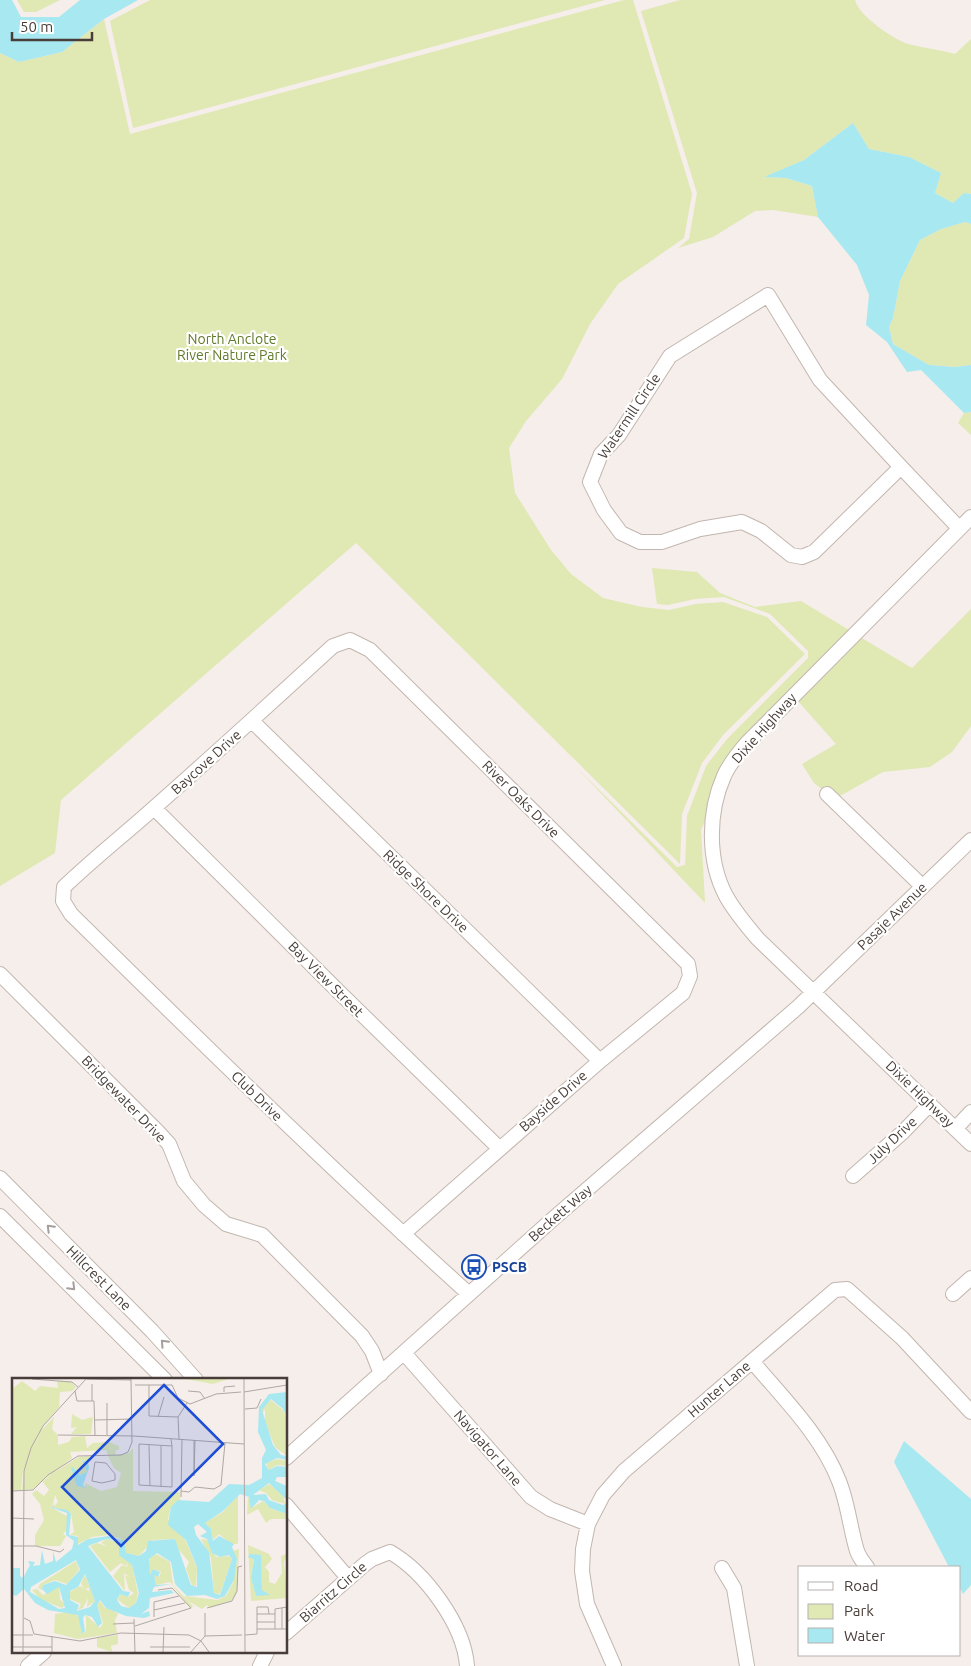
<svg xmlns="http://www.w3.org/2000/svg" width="971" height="1666" font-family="Ubuntu,sans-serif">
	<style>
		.green { fill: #e0e8b4 }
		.water { fill: #a8e8f0 }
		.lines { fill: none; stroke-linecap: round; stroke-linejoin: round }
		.minor-casing { stroke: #c3b6af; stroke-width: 16 }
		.minor { stroke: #fff; stroke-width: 14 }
		.oneway { stroke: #a49e9c }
		.labels { text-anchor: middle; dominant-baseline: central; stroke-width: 4.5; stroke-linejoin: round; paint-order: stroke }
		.park-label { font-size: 14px; fill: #617a2b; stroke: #fff }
		.street-label { font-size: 14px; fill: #483d38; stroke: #fff }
		.transit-label { font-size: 14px; font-weight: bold; fill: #164399; stroke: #fff; text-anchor: start }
		.inset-road { fill: none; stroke: #b0a7a3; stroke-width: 1 }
		.view { fill: #1d4ed8; fill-opacity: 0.15; stroke: #1d4ed8; stroke-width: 2.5 }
		.inset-edge { fill: none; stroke: #483d38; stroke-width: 2.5 }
	</style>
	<rect width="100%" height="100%" fill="#f5eeea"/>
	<path class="green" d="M17,0H60L36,12H24Z
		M150,0H605L133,128L110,21Z
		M624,0H633L692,194L684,238L618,284L590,324L562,379L526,421L509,448L515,493L551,550L571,574L603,598L642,607L669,610L696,604L723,602L767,617L805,654L723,735L702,763L682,814L680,864L356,543L61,800L55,853L0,886V53L19,62L62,52L104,19L130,134Z
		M680,0H855C858,15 894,40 908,44C924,48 940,50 955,54L971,39V194L964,193L953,203L935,193L941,173L909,157L869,149L853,123L804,160L765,177L786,178L812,186L818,217L773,210L755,211L713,237L678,248L689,239L697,193L641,11Z
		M965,222L971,224V365L955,367L929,365L893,344L889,327L893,318L900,281L920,240L941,229Z
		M971,412V435L958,423L964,413Z
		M652,568L697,572L720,593L755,607L801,601L849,630L741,740L701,830L705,903L576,767L677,867L685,865L687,816L706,766L727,739L808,658V651L770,614L724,597L695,599L668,605L657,604Z
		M971,609V726L952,752L930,767L883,772L838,797L827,786L823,790L814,783L802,764L836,744L797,700L860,637L912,668Z"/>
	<path class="water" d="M0,0H12L21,17H59L80,0H138L104,19L62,52L19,62L0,53Z
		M853,123L869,149L909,157L941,173L935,193L953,203L964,193L971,194V224L965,222L941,229L920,240L900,281L893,318L889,327L893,344L929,365L955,367L971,365V412L964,413L921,370L907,372L887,342L866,325L869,295L857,265L818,217L812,186L786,178L764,177L804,160Z
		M904,1441L971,1499V1585L963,1594L960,1588V1567H949L894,1462Z"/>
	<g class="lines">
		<defs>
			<path id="minor" d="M768,295L820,380L901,467L814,552L802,557L791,555L761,531L742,522L700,529L662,542H640L621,533L604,510L590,482L601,454L619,435L670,356Z
				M901,467L959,528
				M971,517L746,744C738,754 729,764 724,776C708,812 707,860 726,896C735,912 746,925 758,939L971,1144
				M252,721L600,1061
				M827,794L922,886
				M154,808L338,991L499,1148
				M0,974L158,1132L169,1144L184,1181L204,1205L226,1224L262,1235L362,1336L372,1351L381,1374
				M955,1129L971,1112
				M853,1176L903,1132L930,1104
				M0,1178L152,1331L196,1380
				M0,1216L165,1380
				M403,1234L600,1061L683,993L690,976L688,964L370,650L350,640L333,646C274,700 215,754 155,807C125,834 93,859 64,887L63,901L71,914C202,1043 333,1171 469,1294
				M953,1294L971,1278
				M404,1353L531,1497L550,1509L588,1524
				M752,1361C783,1398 821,1435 839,1481C848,1503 850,1528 857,1551C859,1557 863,1562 867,1567
				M286,1458L554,1218L798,1007L971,840
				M286,1505L348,1578
				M722,1568L734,1588L747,1666
				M286,1633L365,1564L372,1559L390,1552C425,1572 464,1625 467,1666
				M28,1666L44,1652
				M260,1666L267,1652
				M614,1666L587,1604L582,1571L583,1549L588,1524L603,1495L624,1471L835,1290L847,1289L902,1338L971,1412"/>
		</defs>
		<use href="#minor" class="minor-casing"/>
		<use href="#minor" class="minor"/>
	</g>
	<defs><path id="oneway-chevron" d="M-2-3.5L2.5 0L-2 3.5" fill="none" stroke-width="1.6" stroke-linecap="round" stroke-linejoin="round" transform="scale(1.25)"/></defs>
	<g class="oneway">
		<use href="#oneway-chevron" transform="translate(50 1228) rotate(-135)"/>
		<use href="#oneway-chevron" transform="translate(72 1287) rotate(45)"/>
		<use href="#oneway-chevron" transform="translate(164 1343) rotate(-133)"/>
	</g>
	<defs>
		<symbol id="bus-ring" viewBox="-11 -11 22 22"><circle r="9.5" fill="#fff" stroke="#1a4fb4" stroke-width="1.5"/><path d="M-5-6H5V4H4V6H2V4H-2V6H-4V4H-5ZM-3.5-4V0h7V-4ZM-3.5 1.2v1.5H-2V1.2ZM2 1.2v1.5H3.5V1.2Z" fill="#1a4fb4"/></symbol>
	</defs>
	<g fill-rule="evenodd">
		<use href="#bus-ring" x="460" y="1253" width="28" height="28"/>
	</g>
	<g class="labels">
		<g class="park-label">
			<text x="232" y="339">North Anclote<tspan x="232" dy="16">River Nature Park</tspan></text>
		</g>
		<g class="street-label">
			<text transform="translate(629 416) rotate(-56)">Watermill Circle</text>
			<text transform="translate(764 728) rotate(-48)">Dixie Highway</text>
			<text transform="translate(206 762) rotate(-42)">Baycove Drive</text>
			<text transform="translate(521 799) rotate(45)">River Oaks Drive</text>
			<text transform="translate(426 891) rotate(44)">Ridge Shore Drive</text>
			<text transform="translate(892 916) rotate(-44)">Pasaje Avenue</text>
			<text transform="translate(326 979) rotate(45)">Bay View Street</text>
			<text transform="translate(920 1094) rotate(44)">Dixie Highway</text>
			<text transform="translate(257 1096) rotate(44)">Club Drive</text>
			<text transform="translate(124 1099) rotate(46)">Bridgewater Drive</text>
			<text transform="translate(553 1101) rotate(-41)">Bayside Drive</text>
			<text transform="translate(892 1140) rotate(-43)">July Drive</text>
			<text transform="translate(560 1213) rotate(-41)">Beckett Way</text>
			<text transform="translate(99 1278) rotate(45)">Hillcrest Lane</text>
			<text transform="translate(719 1389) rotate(-41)">Hunter Lane</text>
			<text transform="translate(488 1448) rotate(49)">Navigator Lane</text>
			<text transform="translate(333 1592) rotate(-41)">Biarritz Circle</text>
		</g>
		<g class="transit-label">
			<text x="492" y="1267">PSCB</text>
		</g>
	</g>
	<g transform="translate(12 1378)">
		<rect width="275" height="275" fill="#f5eeea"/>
		<path d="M174,1H216L201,6ZM10,3L23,13L28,8L46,10L45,3H58L64,9L60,13L48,14L47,29L31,48L11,93L9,112H0V11ZM259,22L271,32L275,41V78L263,69L253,44V31L250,36V30ZM60,36L70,42L81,39L79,56H59L65,49L59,50ZM42,39L40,51L46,57V67L57,64L60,59L73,58L75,70L81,65L97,64L107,68V72H104L103,77H96L94,72L58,74L60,80L21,111L10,112L12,93L27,55ZM121,70V113L168,114V122L159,129L156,141L174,163L185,190L184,208L180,207L174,191L177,184L163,167V161L141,162L127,178L114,175L109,161L96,157L80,159L65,166L66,158L58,157L62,154L59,135L41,129L46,124L43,117L40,130L55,138V152L51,156L54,158L48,168H23V157L32,142L28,126L20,116L24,112L32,118L37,112L30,103L33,100L67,79L77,78V84L70,82L75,94L68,97L62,92L65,108L73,109V105L89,113L105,109L109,95L102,90L96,78L117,75ZM265,81L275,83V88L265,87L257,92L254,85ZM257,106L271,116L273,126L260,122L254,115L247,112ZM226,117V166H219L207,156L201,162L199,151L193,145L211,134ZM236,119L241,128L238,131L251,123L260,131L275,136V141H259L254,145L246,131L235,137ZM94,161L108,165L107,177L115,181L120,187L126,215L124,225L117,230L106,222L108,216L116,219L122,215L117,212L113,197L118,199L112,195L113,213L101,198L110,187L115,189L116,184L114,188L109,185L98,194L78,168L85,165L97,169L89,165ZM189,161L195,162L204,179L217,178L220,181L208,216L202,215L199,180ZM236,167L257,176L260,181L253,189L257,194V204L263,206L270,195L269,178L274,176L275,168V178L272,184L275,220L239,223ZM242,180H249L250,212L253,215L244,218L239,200ZM227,171L225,214L220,222L198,230L195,227L190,231L178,224L172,218L205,222L214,218L221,205L225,183L221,173ZM144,176L158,184L161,207L181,228L179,231L158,204L144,207L142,197L147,199L149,194L142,191L138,197L137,185L138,180ZM64,183L67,192L55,206L43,202L31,207L30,212L26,210L28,206ZM73,197L83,223L75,229L76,220L71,230L66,232L69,226L58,221V214L68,208L77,213V210L72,211L69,205ZM47,209L48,221L53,227L50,230L28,221L20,212L25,211L31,217ZM88,223L93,230H98L106,236L103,242L105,255L66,261L42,255L43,236L57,234L67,238L70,256L74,253V237L88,250L91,245L85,227ZM106,257V266L99,268L100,274L85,269V260Z" fill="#e0e8b4" fill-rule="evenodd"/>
		<path d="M275,14V39L271,31L259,21L250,32L261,67L269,77L275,78V82L265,80L253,86L257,92L265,88L275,89V99H265L263,103L275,108V122L257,105L241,117L254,116L257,122L271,127L275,125V136L258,130L252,123L247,122L239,131L237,119L228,116L211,133L193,145L199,151L201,163L207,158L222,166L220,169L225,181L222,202L213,218L205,221L193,217L175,218L163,206L159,184L145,175L137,181L138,197L141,191L148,194L146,199L142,197L144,207L159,206L142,209L140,214L159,212L162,215L138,220L137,230L129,236L137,233L138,238L132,240L114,238L94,230L88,222L85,227L90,245L86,249L80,239L73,237L71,240L73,253L70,256L66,237L36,232L23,225L12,211L4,218L0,216V190H8V198L11,200L18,187L16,183L23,184L21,188L28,187L30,172L33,186L41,183V173L44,184L60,171L62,163L54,157L55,135L40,130L42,126V130L55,132L59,136L57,157L66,159V167L76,161L96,158L112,163L114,175L127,178L134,173L136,163L163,161L179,207L185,209V189L174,162L156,147L159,129L166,122L197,124L217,106L237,107L250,100V80L254,72L246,54L247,29L257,16ZM186,146L195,154L188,158L195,161L200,175L208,179L217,177L220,181L208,217L202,215L197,174L184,157L182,149ZM94,161L107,163V177L120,187L127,215L124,225L117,230L109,228L105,222L108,216L116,219L118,214L111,213L76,168ZM64,182L68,192L54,207L43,203L31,207L30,211L35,216L47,209L53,230L47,231L18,214L19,209ZM73,196L83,223L78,229L65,233L67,227L58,222V213L66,209ZM70,82L76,84L77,90L71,107L74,110L65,108L59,90L61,89L68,97L75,94ZM238,176L249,177L250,212L258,217L244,218L239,200L242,181L236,179Z" fill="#a8e8f0" fill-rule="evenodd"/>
		<path class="inset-road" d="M20,1L60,4L66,9M75,1L119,2M232,1L233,274M123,7H160L166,20L178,26L204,16L229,14M137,7V38L166,39L175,25M63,13L65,23H82L83,57M176,13L188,14L193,21M212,14V9L223,8M232,14L275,7M80,23V6M95,25V57M233,31L245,30L249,21M146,39L152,19M166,39L167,61M83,42L120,41M46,57L122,58L232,66M159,61L160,68V109L127,107V66L160,68M182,62V98L183,62M137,67L138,108M149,68V109M83,84L94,85L103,96V102L90,105L80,103ZM0,113L21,112L36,97L66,78L109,77L116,74L120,64L119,1M169,113L177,114L183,109L202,111L209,107L213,65M169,119L170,61M0,140L22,141M0,168H24L48,174L52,171M195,230L220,223L225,213L226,189L230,188M270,230V251M142,232L173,225M193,235V258M245,236H263M142,239V224L167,218M12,240L18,243L22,256L68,263L109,255L177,257L189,263L197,274M122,241L123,274M245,244H263M101,246L122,245M123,248L179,230L160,210L146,212M245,251H275M263,251V231L275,229M0,257H21M233,257L245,256V229H256L257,236M40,258V274M0,269H40M138,269H178M11,274L12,93L19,70L31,48L74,1M151,274L152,249M179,274L193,258L230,257"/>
		<path class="view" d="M152,7L211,66L109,168L50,109Z"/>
		<rect width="275" height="275" class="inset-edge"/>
	</g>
	<rect x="798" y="1566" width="162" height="90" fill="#ffffff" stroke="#b6b1af"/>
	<rect x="808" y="1582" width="25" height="8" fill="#ffffff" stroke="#b6b1af"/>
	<text x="844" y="1591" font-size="15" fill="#483d38">Road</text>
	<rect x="808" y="1604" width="25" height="15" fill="#e0e8b4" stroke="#b6b1af"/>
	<text x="844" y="1616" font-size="15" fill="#483d38">Park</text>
	<rect x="808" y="1628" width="25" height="15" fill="#a8e8f0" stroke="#b6b1af"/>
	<text x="844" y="1641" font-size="15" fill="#483d38">Water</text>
	<path d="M12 32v8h80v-8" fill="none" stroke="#483d38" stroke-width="2.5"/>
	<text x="20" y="32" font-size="15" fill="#483d38" stroke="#ffffff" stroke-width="4" paint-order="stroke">50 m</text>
</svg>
